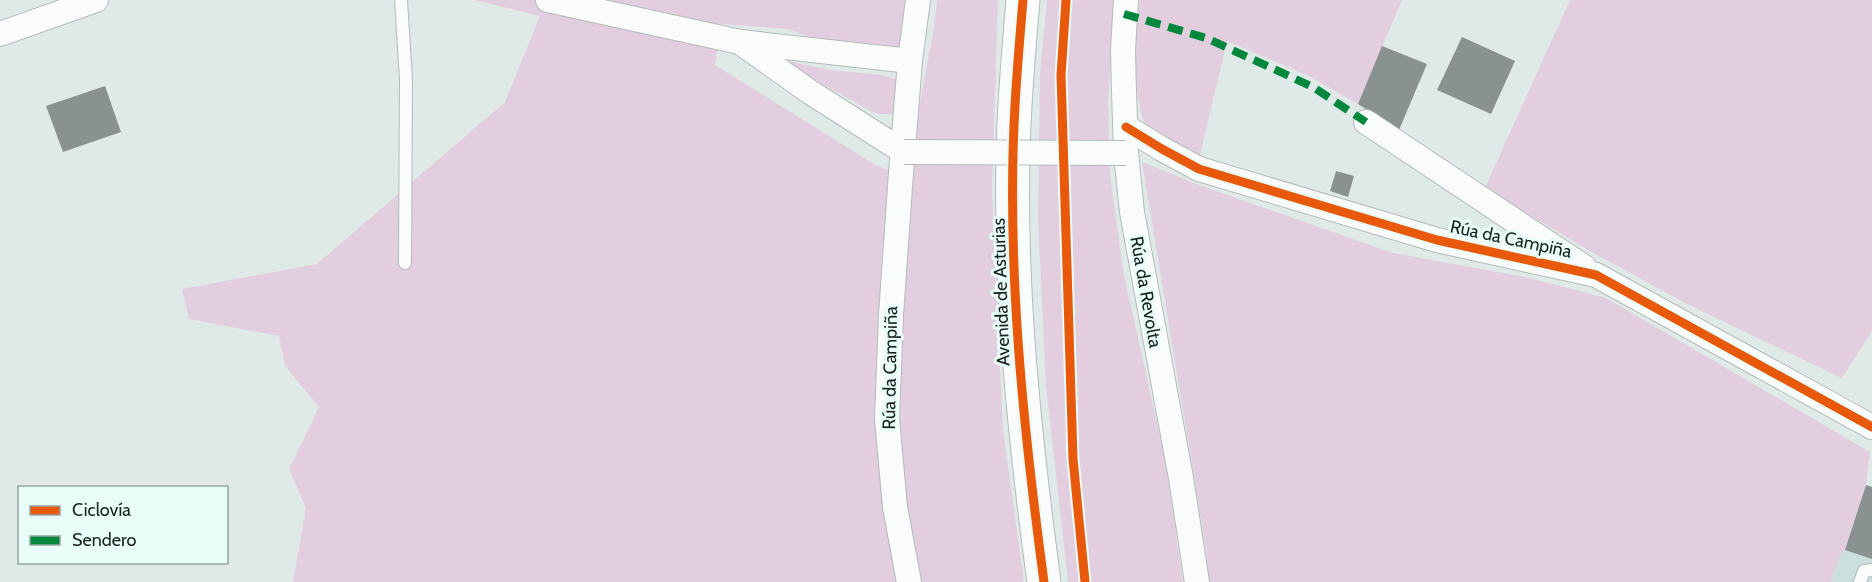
<svg xmlns="http://www.w3.org/2000/svg" width="1872" height="582" font-family="Cabin,sans-serif">
	<style>
		.built { fill: #cbdfdc }
		.green { fill: #e2cede }
		.building { fill: #8a9291 }
		.lines { fill: none; stroke-linecap: round; stroke-linejoin: round }
		.service-casing { stroke: #b3bbba; stroke-width: 14 }
		.minor-casing { stroke: #b3bbba; stroke-width: 26 }
		.primary-casing { stroke: #b3bbba; stroke-width: 35 }
		.service { stroke: #fafcfc; stroke-width: 12 }
		.minor { stroke: #fafcfc; stroke-width: 24 }
		.primary { stroke: #fafcfc; stroke-width: 33 }
		.minor-bridge-casing { stroke: #b3bbba; stroke-width: 26; stroke-linecap: butt }
		.minor-bridge { stroke: #fafcfc; stroke-width: 24 }
		.quiet { stroke: #00873e; stroke-width: 8; stroke-dasharray: 15 8; stroke-linecap: butt }
		.cycleway-casing { stroke: #e8fcf8; stroke-width: 13 }
		.cycleway { stroke: #e8590c; stroke-width: 9 }
		.labels { text-anchor: middle; dominant-baseline: central; stroke-width: 6; stroke-linejoin: round; paint-order: stroke }
		.street-label { font-size: 18px; fill: #1b2221; stroke: #e8fcf8 }
	</style>
	<rect width="100%" height="100%" fill="#dfeae8"/>
	<path class="built" d="M1866,485L1872,487V582H1831L1840,556L1845,550Z"/>
	<path class="green" d="M474,0H909L906,37L897,50L825,43L788,29L722,24L715,65L874,164L892,172L913,186L915,128L933,33L937,0H998L992,191L1003,430L1024,582H293L306,508L289,469L319,407L285,366L279,336L189,319L182,289L317,264L505,102L540,16Z
		M1047,0H1114L1108,104L1110,176L1124,275L1165,459L1183,582H1068L1046,386L1038,219L1040,73Z
		M1140,0H1402L1358,104L1309,76L1227,41L1200,155L1172,142L1144,125C1133,84 1133,42 1140,0Z
		M1570,0H1872V331L1842,378L1687,304L1588,250L1485,188Z
		M792,62L830,70L882,75L896,79L901,86L898,106L893,114H878L869,110L790,66Z
		M1142,162L1199,185L1393,253L1525,277L1606,298L1870,452L1866,485L1845,550L1840,556L1831,582H1208L1207,555Z"/>
	<path class="building" d="M1462,37L1515,61L1491,114L1437,90Z
		M1382,46L1427,64L1399,130L1358,104Z
		M105,86L121,132L63,152L46,106Z
		M1336,171L1354,176L1348,197L1330,191Z
		M1866,485L1872,487V559L1845,550Z"/>
	<g class="lines">
		<defs>
			<path id="service" d="M401,0L406,80L405,263
				M1860,582L1864,571L1872,570"/>
			<path id="minor" d="M548,0L740,42L910,61
				M1126,0L1123,50L1124,91L1126,153L1132,212L1181,478L1197,582
				M0,34L96,0
				M741,43L810,92L904,152
				M1366,122L1584,267
				M1126,127L1162,149L1199,169L1437,240L1596,275L1872,427
				M909,582L895,507L887,419L891,315L901,173L910,61L918,0"/>
			<path id="primary" d="M1023,0C1020,35 1017,70 1015,105C1006,262 1023,426 1044,582"/>
		</defs>
		<use href="#service" class="service-casing"/>
		<use href="#minor" class="minor-casing"/>
		<use href="#primary" class="primary-casing"/>
		<use href="#service" class="service"/>
		<use href="#minor" class="minor"/>
		<use href="#primary" class="primary"/>
		<defs>
			<path id="minor-bridge" d="M904,152L1126,153"/>
		</defs>
		<use href="#minor-bridge" class="minor-bridge-casing"/>
		<use href="#minor-bridge" class="minor-bridge"/>
		<path class="quiet" d="M1124,14L1206,38L1313,87L1366,122"/>
		<defs>
			<path id="cycleway" d="M1023,0C1020,35 1017,70 1015,105C1006,262 1023,426 1044,582
				M1066,0L1061,75L1073,459L1085,582
				M1126,127L1162,149L1199,169L1437,240L1596,275L1872,427"/>
		</defs>
		<use href="#cycleway" class="cycleway-casing"/>
		<use href="#cycleway" class="cycleway"/>
	</g>
	<g class="labels">
		<g class="street-label">
			<text transform="translate(1511 239) rotate(12)">Rúa da Campiña</text>
			<text transform="translate(1001 292) rotate(-92)">Avenida de Asturias</text>
			<text transform="translate(1146 292) rotate(80)">Rúa da Revolta</text>
			<text transform="translate(890 368) rotate(-89)">Rúa da Campiña</text>
		</g>
	</g>
	<rect x="18" y="486" width="210" height="78" fill="#e8fcf8" stroke="#96a5a2" stroke-width="1.5"/>
	<rect x="30" y="506" width="30" height="9" fill="#e8590c" stroke="#96a5a2" stroke-width="1.5"/>
	<text x="72" y="516" font-size="18" fill="#1b2221">Ciclovía</text>
	<rect x="30" y="536" width="30" height="9" fill="#00873e" stroke="#96a5a2" stroke-width="1.5"/>
	<text x="72" y="546" font-size="18" fill="#1b2221">Sendero</text>
</svg>
